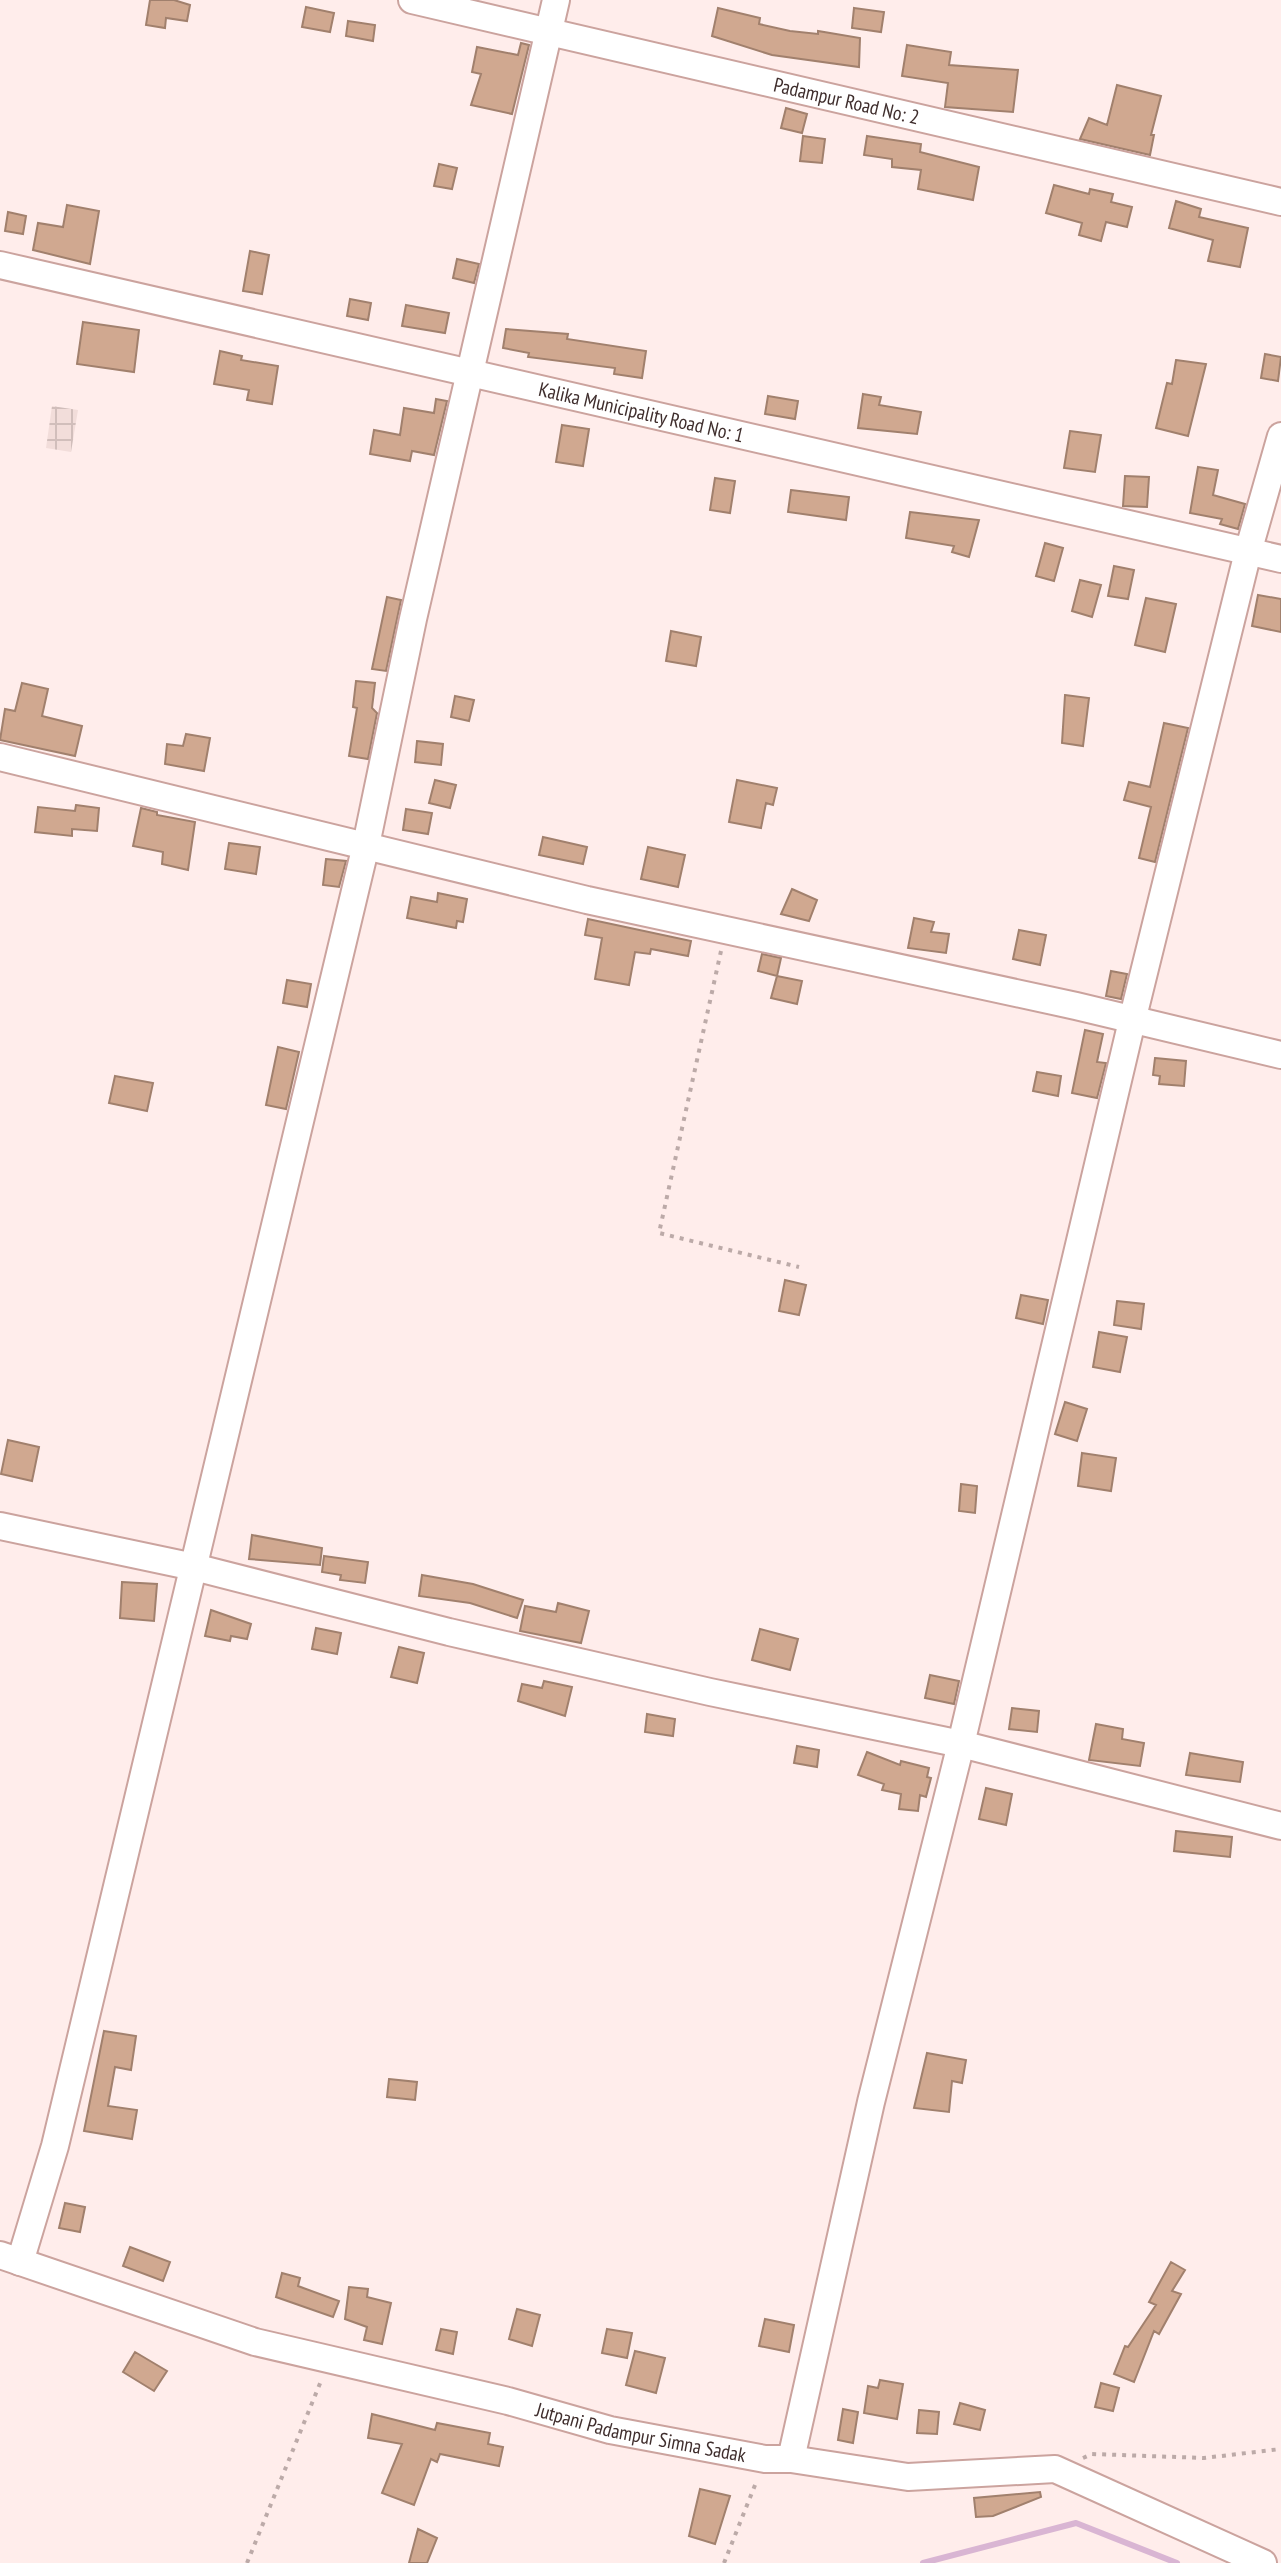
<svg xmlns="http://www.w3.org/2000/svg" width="1281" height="2563" font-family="'PT Sans Narrow',sans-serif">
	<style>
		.industrial { fill: url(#industrial-grid) }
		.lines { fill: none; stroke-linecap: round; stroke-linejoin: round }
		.stream { stroke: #d9b5d3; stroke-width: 6 }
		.building { fill: #d0a890; stroke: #a1806d; stroke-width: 2 }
		.minor-casing { stroke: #cba39e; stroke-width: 30 }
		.path { stroke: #bcaaa8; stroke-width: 4; stroke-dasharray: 4 6; stroke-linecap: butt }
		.minor { stroke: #fff; stroke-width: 26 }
		.labels { text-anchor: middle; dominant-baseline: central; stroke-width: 6; stroke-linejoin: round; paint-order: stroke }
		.street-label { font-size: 20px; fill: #3f2e2d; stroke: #ffedeb }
	</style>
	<defs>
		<pattern id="industrial-grid" width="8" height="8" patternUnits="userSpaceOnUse" patternTransform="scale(2)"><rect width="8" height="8" fill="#f2ddda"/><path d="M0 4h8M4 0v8" fill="none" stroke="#d1bebb"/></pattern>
	</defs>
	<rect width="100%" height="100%" fill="#ffedeb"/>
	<path class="industrial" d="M52,406L78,410L71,452L46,448Z"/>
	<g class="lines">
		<path class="stream" d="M923,2563L1076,2523L1177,2563"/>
	</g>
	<path class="building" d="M150,0H174L190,5L187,21L166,18L165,28L146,25Z
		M306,7L334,13L330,32L302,27Z
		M718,8L760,18L759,24L790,31L818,34V31L860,38L859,67L772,55L712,36Z
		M854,8L884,12L881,32L852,28Z
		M348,21L375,25L373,41L346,36Z
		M521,43L529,45L512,114L471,105L481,74L472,72L477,47L518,55Z
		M907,45L951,52L949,65L1018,70L1013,112L945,107L948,83L902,76Z
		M1117,85L1161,96L1151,135H1154L1150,155L1080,139L1089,118L1107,125Z
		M786,108L807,114L802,133L781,128Z
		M803,136L825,139L822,163L800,161Z
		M867,136L921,144L920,152L979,167L973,200L918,189L921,170L892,167V159L864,155Z
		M439,164L457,168L452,189L434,186Z
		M1054,185L1089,194L1090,189L1113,194L1111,202L1132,207L1127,227L1106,222L1101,241L1079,235L1082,223L1046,213Z
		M1176,201L1201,209L1199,217L1248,228L1240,267L1208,261L1213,240L1169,228Z
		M67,205L99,211L90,264L33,250L38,223L63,227Z
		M8,212L26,216L23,234L5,231Z
		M250,251L269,255L262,294L243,291Z
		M457,259L479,264L474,283L453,278Z
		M350,299L371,303L368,320L347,316Z
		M406,305L449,313L445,333L402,326Z
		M83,322L139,330L134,372L77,364Z
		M506,329L568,334L567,339L646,351L642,378L614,374L615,368L528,357L529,353L503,348Z
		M220,351L242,356L241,360L278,366L272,404L247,400L249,390L214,384Z
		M1265,354L1281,357L1278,381L1261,378Z
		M1176,360L1206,364L1188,436L1156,428L1167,383L1172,384Z
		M863,394L881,397L879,405L921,412L917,434L858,428Z
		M768,396L798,401L795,419L765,414Z
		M436,399L447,401L434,455L412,451L410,461L370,454L374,430L400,435L404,408L434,413Z
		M562,425L589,429L583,466L556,462Z
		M1070,431L1101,435L1095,472L1064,468Z
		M1198,467L1218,470L1213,495L1245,504L1238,529L1220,524L1222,519L1190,513Z
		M1125,476L1149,477L1147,507L1123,506Z
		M715,478L735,481L730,513L710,510Z
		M791,490L849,497L846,520L788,512Z
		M910,512L979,520L969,557L952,552L954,546L906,538Z
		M1045,543L1063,548L1054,581L1036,576Z
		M1114,566L1134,570L1128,599L1108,596Z
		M1080,580L1101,585L1092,617L1072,611Z
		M1258,595L1281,599V632L1252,626Z
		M387,597L401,600L386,671L372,669Z
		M1146,598L1176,604L1165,652L1135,645Z
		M671,631L701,637L696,666L666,661Z
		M356,681L375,683L372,708L377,713L368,759L349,756L357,708L353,707Z
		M22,683L48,689L42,716L82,726L75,756L0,740L5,709L15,711Z
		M1065,695L1089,698L1083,746L1062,743Z
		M455,696L474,700L469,721L451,717Z
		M1164,723L1188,728L1155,862L1139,858L1151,807L1124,800L1129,782L1150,787Z
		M186,734L210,738L204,771L165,764L167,744L183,746Z
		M417,741L443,744L441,765L415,762Z
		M435,780L456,785L450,808L429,803Z
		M737,780L777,788L773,805L766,803L761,828L729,822Z
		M76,805L99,808L97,831L72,829V836L35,832L38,807L75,811Z
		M141,808L157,812V815L195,822L188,870L162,864L163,852L133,846Z
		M406,809L432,813L428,834L403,830Z
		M543,837L587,847L583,864L539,855Z
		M229,843L260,847L256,874L225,869Z
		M648,847L685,855L678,887L641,879Z
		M326,859L346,861L339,887L323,885Z
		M792,889L817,900L809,921L781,914Z
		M438,893L467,899L463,922L457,921L456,928L407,918L411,897L437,902Z
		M914,918L934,922L931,932L949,934L946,953L908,948Z
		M588,919L691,941L688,956L651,949L650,954L635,952L629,985L595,979L602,938L585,935Z
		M1019,930L1046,935L1040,965L1013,959Z
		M762,954L781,958L777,976L758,971Z
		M1111,971L1127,974L1121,999L1106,996Z
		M777,976L802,981L797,1004L771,998Z
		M287,980L311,984L307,1007L283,1003Z
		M1085,1030L1103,1034L1097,1062L1106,1063L1097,1098L1072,1093Z
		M278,1047L299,1052L286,1109L266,1105Z
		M1155,1058L1186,1061L1184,1086L1159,1084L1160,1076L1153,1075Z
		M1037,1072L1061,1076L1058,1096L1033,1091Z
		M115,1076L153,1083L147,1111L109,1103Z
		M785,1280L806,1285L799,1315L779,1311Z
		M1021,1295L1048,1300L1043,1324L1016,1318Z
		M1117,1301L1144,1304L1141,1329L1114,1325Z
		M1099,1332L1127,1337L1120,1372L1093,1367Z
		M1065,1402L1087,1409L1077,1441L1055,1434Z
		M8,1440L39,1447L32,1481L1,1474Z
		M1082,1453L1116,1458L1111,1491L1078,1486Z
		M961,1484L977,1486L975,1513L959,1511Z
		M252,1535L322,1548L320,1565L249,1559Z
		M324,1556L368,1562L365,1583L340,1580L341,1575L322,1572Z
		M422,1575L473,1584L523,1600L517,1618L470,1603L419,1596Z
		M122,1582L157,1584L154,1621L120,1618Z
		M558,1603L589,1611L581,1643L520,1631L525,1606L556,1612Z
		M211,1610L251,1624L247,1639L231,1636L230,1641L205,1636Z
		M316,1628L341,1633L337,1654L312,1649Z
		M760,1629L798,1639L790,1670L752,1660Z
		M399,1647L424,1653L417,1683L391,1677Z
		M930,1675L959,1681L954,1704L925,1698Z
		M544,1681L572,1687L565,1716L518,1701L522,1684L542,1688Z
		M1012,1708L1039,1711L1037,1732L1009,1729Z
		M647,1714L675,1719L673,1736L645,1732Z
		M1096,1724L1123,1729L1122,1739L1144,1743L1140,1766L1089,1760Z
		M797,1746L819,1750L817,1767L794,1763Z
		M867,1752L900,1765L901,1761L929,1768L927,1777L931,1778L926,1797L920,1795L918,1811L899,1809L901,1794L882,1790L884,1784L858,1775Z
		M1190,1753L1243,1762L1240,1782L1186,1775Z
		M986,1788L1012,1794L1006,1825L979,1819Z
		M1176,1831L1232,1837L1230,1857L1174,1851Z
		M104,2031L136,2036L131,2070L115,2067L108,2106L137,2110L132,2139L84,2131Z
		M927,2053L966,2060L962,2083L952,2081L949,2112L914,2108Z
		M389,2079L417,2082L415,2100L387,2097Z
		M65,2203L85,2207L80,2232L59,2228Z
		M130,2247L170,2262L163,2281L123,2266Z
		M1171,2262L1185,2270L1172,2291L1181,2294L1159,2334L1154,2331L1134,2382L1114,2374L1125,2346L1128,2347L1156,2305L1149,2302Z
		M282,2273L300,2278L298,2286L339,2301L333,2317L276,2297Z
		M349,2287L368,2289L367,2297L391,2303L382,2344L364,2340L367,2327L345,2319Z
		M517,2309L540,2315L532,2346L509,2339Z
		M765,2319L794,2325L789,2352L759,2346Z
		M441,2329L457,2332L453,2354L436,2350Z
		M607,2329L632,2333L627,2358L602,2353Z
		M635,2351L665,2358L656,2393L626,2385Z
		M135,2352L167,2371L154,2391L123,2372Z
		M880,2380L903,2384L897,2419L864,2413L868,2386L878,2388Z
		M1101,2383L1119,2388L1113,2411L1095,2407Z
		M960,2403L985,2410L980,2430L954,2424Z
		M843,2409L858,2412L853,2443L838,2440Z
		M919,2410L939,2412L937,2434L917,2433Z
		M372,2414L435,2430L437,2423L490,2433L488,2444L503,2447L499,2466L440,2454L437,2462L431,2459L414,2505L382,2493L402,2444L368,2438Z
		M700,2489L730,2496L715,2544L689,2536Z
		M1040,2492L1041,2497L993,2516L976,2517L974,2498Z
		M418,2529L437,2538L427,2563H409Z"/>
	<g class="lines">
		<defs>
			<g id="minor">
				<path id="s1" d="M412,0L1281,202"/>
				<path id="s2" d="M0,265L1281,559"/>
				<path d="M0,757L587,900L1076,1006L1281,1055"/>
				<path d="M0,1526L194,1567L449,1632L710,1692L961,1744L1281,1826"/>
				<path id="s3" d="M0,2255L255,2342L508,2401L610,2430L765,2459H791L908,2477L1055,2469L1263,2563"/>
				<path d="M20,2262L55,2146L366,845L413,619L556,0"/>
				<path d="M791,2459L871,2102L961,1744L1132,1021L1248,552L1281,436"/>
			</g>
		</defs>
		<use href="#minor" class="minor-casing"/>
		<path class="path" d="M721,951L659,1233L799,1267
			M1083,2458L1092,2454L1204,2458L1281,2449
			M247,2563L321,2381
			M724,2563L757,2480"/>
		<use href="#minor" class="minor"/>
	</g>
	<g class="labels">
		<g class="street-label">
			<text stroke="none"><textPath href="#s1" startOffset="446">Padampur Road No: 2</textPath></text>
			<text stroke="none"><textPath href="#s2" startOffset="658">Kalika Municipality Road No: 1</textPath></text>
			<text stroke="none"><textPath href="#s3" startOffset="666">Jutpani Padampur Simna Sadak</textPath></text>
		</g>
	</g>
</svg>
